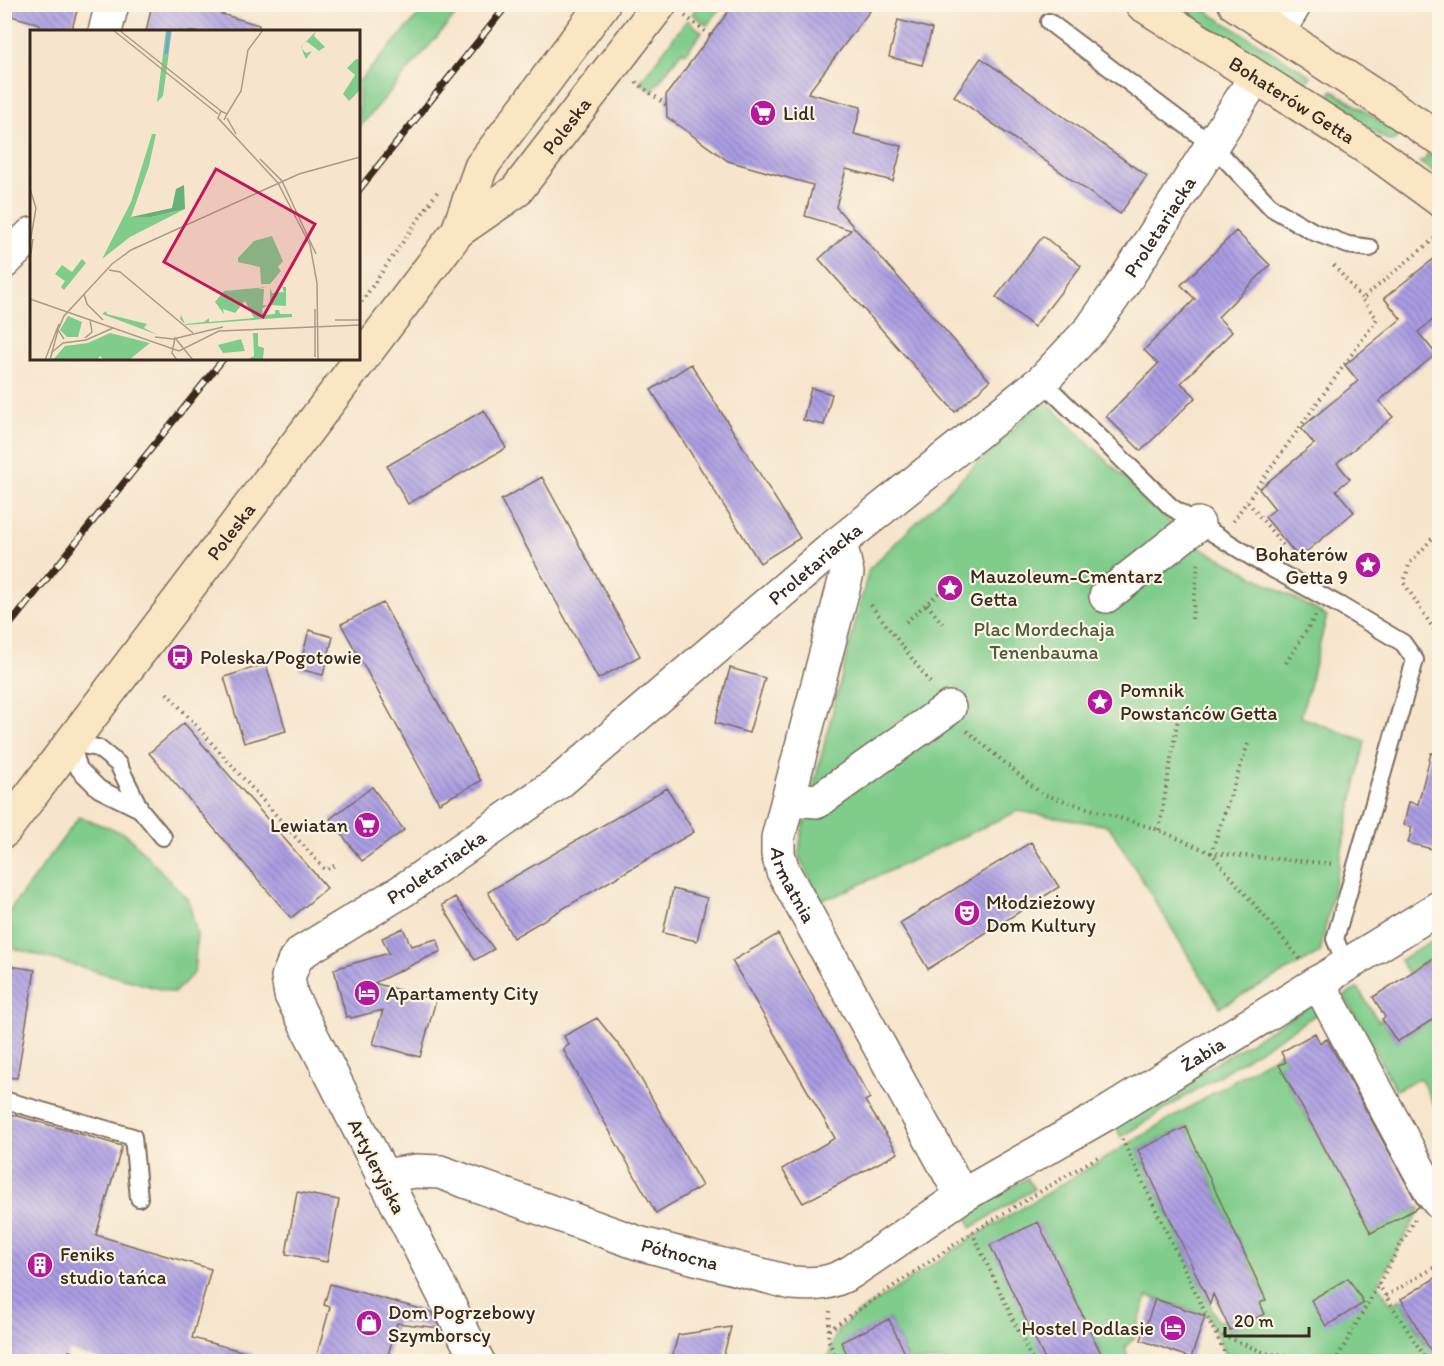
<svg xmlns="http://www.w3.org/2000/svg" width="1444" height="1366" font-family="Itim,sans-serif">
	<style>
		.green { fill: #7fcc8b; stroke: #5d7b54; stroke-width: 1.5; fill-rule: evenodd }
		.building { fill: url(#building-back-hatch) }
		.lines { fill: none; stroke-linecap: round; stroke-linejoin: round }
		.lane-casing { stroke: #7c6b5b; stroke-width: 20 }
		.street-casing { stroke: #7c6b5b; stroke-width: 36 }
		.secondary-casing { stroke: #7c6b5b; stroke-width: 36 }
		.path { stroke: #7c6b5b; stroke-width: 4; stroke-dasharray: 1.5 4.5; stroke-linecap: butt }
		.lane { stroke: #fff; stroke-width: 16 }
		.street { stroke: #fff; stroke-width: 33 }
		.secondary { stroke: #fbe6c4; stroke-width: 33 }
		.rail-casing { stroke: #3b2a1e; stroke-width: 7 }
		.rail { stroke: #fcf5e5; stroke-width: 4.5; stroke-dasharray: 14; stroke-linecap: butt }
		.labels { text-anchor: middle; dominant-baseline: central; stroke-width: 4.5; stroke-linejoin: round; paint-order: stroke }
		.street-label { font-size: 20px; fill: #3b2a1e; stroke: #fcf5e5 }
		.poi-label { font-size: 20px; fill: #3b2a1e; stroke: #fcf5e5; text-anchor: start }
		.park-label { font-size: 20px; fill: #4f5b3f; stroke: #fcf5e5 }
		.inset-river { fill: none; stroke: #71a1db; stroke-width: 3 }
		.inset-road { fill: none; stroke: #ab9a86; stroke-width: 1.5 }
		.view { fill: #c2185b; fill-opacity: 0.15; stroke: #c2185b; stroke-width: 3 }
		.inset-edge { fill: none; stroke: #3b2a1e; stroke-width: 3 }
	</style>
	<defs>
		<pattern id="building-back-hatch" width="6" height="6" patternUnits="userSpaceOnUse" patternTransform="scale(1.5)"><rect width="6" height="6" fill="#aa9ce3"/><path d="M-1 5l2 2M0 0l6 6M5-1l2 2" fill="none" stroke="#8c7fb7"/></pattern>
	</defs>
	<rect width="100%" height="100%" fill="#fcf5e5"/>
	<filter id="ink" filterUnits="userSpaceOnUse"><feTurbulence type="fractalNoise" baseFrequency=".0167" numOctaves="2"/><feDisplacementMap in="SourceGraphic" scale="12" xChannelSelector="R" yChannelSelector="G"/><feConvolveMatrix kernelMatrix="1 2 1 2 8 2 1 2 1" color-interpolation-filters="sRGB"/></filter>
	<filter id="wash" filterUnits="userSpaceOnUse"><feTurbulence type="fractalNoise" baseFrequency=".008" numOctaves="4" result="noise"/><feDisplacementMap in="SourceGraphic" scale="24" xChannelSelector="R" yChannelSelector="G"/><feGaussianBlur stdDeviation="1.35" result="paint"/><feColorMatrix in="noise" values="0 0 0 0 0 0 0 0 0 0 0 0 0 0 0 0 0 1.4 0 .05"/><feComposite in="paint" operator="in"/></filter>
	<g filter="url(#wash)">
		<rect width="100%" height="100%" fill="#f6e5cc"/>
		<path class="green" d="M428,5H464L359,128V81Z
			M699,5V4L723,5L707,25L692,14Z
			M1172,5H1196L1311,76L1304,87Z
			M687,20L702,32L686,53L682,51L652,91L640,82Z
			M1332,90L1396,131L1398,134L1395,140L1389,141L1326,102Z
			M1427,153L1439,162V176L1419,162L1426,159Z
			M1043,399L1192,543L1327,616L1301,717L1365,741L1320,953L1220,1007L1109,826L1018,811L835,896L821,899L799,857L801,835L869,569Z
			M79,817L126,834L189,901L197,935L194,973L174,993L5,946V917Z
			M1439,936V954L1408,974L1400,960Z
			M1358,988L1378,1021L1382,1019L1397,1042L1439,1015V1114L1420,1078L1396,1090L1344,996Z
			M1312,1004L1317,1014L1121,1137L1115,1125Z
			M1281,1052L1286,1062L1279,1066L1371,1233L1419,1207L1420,1210L1378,1284L1391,1305L1401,1299L1425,1343L1440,1335L1439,1361H1229L1207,1315L1147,1296L1134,1338L1125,1347L1129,1361H1105L1038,1223L1046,1361H909L889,1319L842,1342L851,1361L827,1362L836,1333L850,1319L974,1237ZM1186,1127L1266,1299L1260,1303L1265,1314L1230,1330L1225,1319L1218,1322L1138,1150Z
			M1027,1178L1034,1189L971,1228L967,1214Z"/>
		<g id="blocks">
			<path class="building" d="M4,4H79L71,32L39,28L40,24L4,14Z
				M152,4H187L259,25L258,32H146Z
				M734,4H875L808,93L861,107L854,134L902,146L893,181L846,169L836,207L990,381L955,412L819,259L851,230L805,216L813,185L728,161L667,117L666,95Z
				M898,20L932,29L922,65L889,57Z
				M981,58L1147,176L1120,214L954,96Z
				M1236,231L1270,265L1218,317L1232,332L1181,383L1196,397L1141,451L1106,416L1158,364L1144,350L1195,299L1181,285Z
				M1043,236L1081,266L1034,327L996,297Z
				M1440,254V314L1418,332L1436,354L1379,401L1393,417L1337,463L1350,479L1336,490L1354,512L1299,558L1265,517L1275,509L1259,489L1314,444L1301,428L1358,381L1345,365L1401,319L1384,298Z
				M691,364L800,538L760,563L651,390Z
				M811,388L832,394L824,425L803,420Z
				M484,410L506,448L408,504L387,466Z
				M542,477L640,656L598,679L501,500Z
				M383,603L481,781L439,803L341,624Z
				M309,630L333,637L323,675L299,669Z
				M266,664L286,731L244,743L224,677Z
				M730,668L765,678L749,733L715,723Z
				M184,723L327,888L291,918L149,753Z
				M1431,753L1440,754V851L1408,843L1412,827L1404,825L1409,802L1418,804Z
				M372,787L404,830L362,861L330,819Z
				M667,788L694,832L513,938L488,892Z
				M1031,842L1059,887L928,969L900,923Z
				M673,889L707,898L697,941L663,933Z
				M455,897L494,949L475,960L442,905Z
				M403,928L411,946L437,939L441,951L374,983L436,1000L420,1057L373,1044L383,1010L351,1018L350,1016L346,1017L334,969L389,953L382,938Z
				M778,934L870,1098L865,1101L898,1153L803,1203L782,1169L835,1138L732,961Z
				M1440,954V1015L1397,1042L1382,1019L1385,1017L1373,997Z
				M4,965L35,970L17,1078L4,1077Z
				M597,1018L629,1058L702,1186L656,1213L563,1049L569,1045L564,1036Z
				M1315,1033L1320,1043L1327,1039L1419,1207L1371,1233L1279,1065L1286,1062L1281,1052Z
				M4,1112L122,1146L96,1235L211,1269L192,1338L253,1354L252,1362H107L69,1351L66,1362H24L4,1356Z
				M1186,1127L1266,1300L1260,1303L1265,1314L1230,1330L1213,1294L1210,1304L1138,1150Z
				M297,1192L339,1200L327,1262L286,1254Z
				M1038,1222L1082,1314L1105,1362H1046L990,1245Z
				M1440,1275V1362H1437L1401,1299Z
				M1348,1278L1364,1303L1326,1326L1311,1300Z
				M330,1284L431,1312L440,1328L397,1323L386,1362H315L330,1307L324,1305Z
				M1155,1299L1205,1316L1191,1358L1141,1340Z
				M889,1319L909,1362H851L841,1342Z
				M731,1327L722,1362H671L678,1335Z"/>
		</g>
	</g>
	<g filter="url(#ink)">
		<use href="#blocks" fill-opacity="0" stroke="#7c6b5b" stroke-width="1.5"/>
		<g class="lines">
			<defs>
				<path id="lane" d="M1049,22L1211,144L1272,208L1314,232L1348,245L1370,248
					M1042,381L1171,507L1258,561L1339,605L1403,643L1415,660L1335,939L1346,965
					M140,809L99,789L79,769L71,743L98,748L118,764L140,809L163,837
					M4,1100L133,1137L139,1198"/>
				<g id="street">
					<path d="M105,32L112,4"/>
					<path d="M1278,32L1295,4"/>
					<path d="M4,262L32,234"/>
					<path id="s1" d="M840,542L847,573L778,838V854L783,871L962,1196"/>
					<path d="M1106,596L1198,524"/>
					<path d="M790,799L818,801L949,708"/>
					<path d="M1318,982L1431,1192L1440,1203"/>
					<path id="s2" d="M382,1176L416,1171L440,1172L638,1243L792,1283C816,1285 830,1284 851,1272L962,1196L1109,1112L1440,907"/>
					<path id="s3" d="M478,1362L291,995L288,977L295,960L302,952L402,891L558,783L835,546L1042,381L1091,329L1126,279L1255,78"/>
				</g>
				<g id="secondary">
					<path id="s4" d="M1142,4L1380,156L1440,200"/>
					<path d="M1235,4L1440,139"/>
					<path id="s5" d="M458,231L516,191L660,4"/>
					<path id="s6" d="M4,831L458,231L481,167L603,4"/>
				</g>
			</defs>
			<use href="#lane" class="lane-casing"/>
			<use href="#street" class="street-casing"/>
			<use href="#secondary" class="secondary-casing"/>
			<path class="path" d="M1101,4L1113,12
				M685,16L711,36
				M636,82L666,105
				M1334,265L1362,299
				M358,307L438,191
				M1248,502L1285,548
				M1233,521L1377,319L1362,299L1440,234
				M1440,530L1409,564L1404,583L1440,639
				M927,604L945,627
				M871,605L932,685
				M1192,619L1198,563
				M906,622L951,582
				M1286,663L1316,615
				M1437,690L1440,694
				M167,693L325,870L338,864
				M967,731L1042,794L1159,830L1211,853L1300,959
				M1248,744L1211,853L1335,864
				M1159,830L1179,712
				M1122,1139L1229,1362
				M972,1232L1033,1362
				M1378,1284L1428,1362
				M1386,1296L1440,1264
				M830,1311L828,1339L838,1362
				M829,1330L973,1232L1101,1155
				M1217,1333L1265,1353L1328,1362
				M1335,1362L1415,1219"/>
			<use href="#lane" class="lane"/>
			<use href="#street" class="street"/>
			<use href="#secondary" class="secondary"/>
			<defs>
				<path id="rail" d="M358,191L508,4
					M4,632L224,358"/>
			</defs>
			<use href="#rail" class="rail-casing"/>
			<use href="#rail" class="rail"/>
		</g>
	</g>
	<defs>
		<symbol id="supermarket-disc" viewBox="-11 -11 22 22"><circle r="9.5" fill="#b5179e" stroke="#fcf5e5"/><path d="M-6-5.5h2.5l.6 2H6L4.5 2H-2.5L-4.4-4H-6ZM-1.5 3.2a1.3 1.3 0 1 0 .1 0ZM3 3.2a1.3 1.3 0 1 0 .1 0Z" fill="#fff"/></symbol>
		<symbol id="sight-disc" viewBox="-11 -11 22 22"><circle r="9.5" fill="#b5179e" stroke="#fcf5e5"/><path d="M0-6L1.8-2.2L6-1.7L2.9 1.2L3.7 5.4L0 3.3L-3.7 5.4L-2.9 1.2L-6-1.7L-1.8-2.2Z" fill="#fff"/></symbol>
		<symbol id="bus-disc" viewBox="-11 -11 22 22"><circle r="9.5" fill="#b5179e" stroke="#fcf5e5"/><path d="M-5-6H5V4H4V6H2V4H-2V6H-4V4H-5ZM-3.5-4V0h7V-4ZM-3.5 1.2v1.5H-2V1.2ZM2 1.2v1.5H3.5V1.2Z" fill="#fff"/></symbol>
		<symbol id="theatre-disc" viewBox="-11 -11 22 22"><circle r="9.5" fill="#b5179e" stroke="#fcf5e5"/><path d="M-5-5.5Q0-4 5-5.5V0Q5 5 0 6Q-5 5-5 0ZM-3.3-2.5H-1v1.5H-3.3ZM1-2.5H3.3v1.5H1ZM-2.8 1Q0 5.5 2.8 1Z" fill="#fff"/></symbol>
		<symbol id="hotel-disc" viewBox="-11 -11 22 22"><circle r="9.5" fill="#b5179e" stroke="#fcf5e5"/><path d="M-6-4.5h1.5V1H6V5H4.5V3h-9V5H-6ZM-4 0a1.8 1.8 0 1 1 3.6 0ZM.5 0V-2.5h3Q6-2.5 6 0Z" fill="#fff"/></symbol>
		<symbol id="building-disc" viewBox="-11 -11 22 22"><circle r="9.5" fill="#b5179e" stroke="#fcf5e5"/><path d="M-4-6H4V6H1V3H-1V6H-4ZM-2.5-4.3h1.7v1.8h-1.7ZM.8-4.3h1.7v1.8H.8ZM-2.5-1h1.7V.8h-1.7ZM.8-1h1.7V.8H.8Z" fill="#fff"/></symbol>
		<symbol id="shop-disc" viewBox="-11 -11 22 22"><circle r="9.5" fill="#b5179e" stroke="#fcf5e5"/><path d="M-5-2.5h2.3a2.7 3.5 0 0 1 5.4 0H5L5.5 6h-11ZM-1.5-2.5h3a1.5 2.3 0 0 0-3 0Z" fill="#fff"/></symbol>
	</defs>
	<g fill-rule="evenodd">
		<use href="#supermarket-disc" x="748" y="98" width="30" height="30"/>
		<use href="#sight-disc" x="1353" y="550" width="30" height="30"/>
		<use href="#sight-disc" x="935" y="573" width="30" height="30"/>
		<use href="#bus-disc" x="165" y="642" width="30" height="30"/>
		<use href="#sight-disc" x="1085" y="687" width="30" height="30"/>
		<use href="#supermarket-disc" x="352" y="810" width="30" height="30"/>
		<use href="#theatre-disc" x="952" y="898" width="30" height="30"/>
		<use href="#hotel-disc" x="352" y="978" width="30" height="30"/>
		<use href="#building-disc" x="25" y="1250" width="30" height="30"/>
		<use href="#shop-disc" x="354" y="1308" width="30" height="30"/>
		<use href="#hotel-disc" x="1158" y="1313" width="30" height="30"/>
	</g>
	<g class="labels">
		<g class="street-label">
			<text stroke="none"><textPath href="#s4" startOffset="178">Bohaterów Getta</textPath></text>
			<text stroke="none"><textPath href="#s5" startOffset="153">Poleska</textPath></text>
			<text stroke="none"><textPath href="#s3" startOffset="1590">Proletariacka</textPath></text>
			<text stroke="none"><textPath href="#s6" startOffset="376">Poleska</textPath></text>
			<text stroke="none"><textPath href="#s3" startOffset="1104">Proletariacka</textPath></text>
			<text stroke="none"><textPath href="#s3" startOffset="618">Proletariacka</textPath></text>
			<text stroke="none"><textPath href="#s1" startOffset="356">Armatnia</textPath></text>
			<text stroke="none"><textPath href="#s2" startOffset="903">Żabia</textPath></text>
			<text transform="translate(377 1166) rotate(63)">Artyleryjska</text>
			<text stroke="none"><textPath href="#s2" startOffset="312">Północna</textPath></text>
		</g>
		<g class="poi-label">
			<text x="783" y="113">Lidl</text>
			<text x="1348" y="554" text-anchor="end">Bohaterów<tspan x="1348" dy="23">Getta 9</tspan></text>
			<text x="970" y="576">Mauzoleum-Cmentarz<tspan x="970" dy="23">Getta</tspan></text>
			<text x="200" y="657">Poleska/Pogotowie</text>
			<text x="1120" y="690">Pomnik<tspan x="1120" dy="23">Powstańców Getta</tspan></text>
			<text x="348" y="825" text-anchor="end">Lewiatan</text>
			<text x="986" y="902">Młodzieżowy<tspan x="986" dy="23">Dom Kultury</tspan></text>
			<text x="386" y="993">Apartamenty City</text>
			<text x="60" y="1254">Feniks<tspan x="60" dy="23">studio tańca</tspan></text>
			<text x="388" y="1312">Dom Pogrzebowy<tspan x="388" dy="23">Szymborscy</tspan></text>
			<text x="1154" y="1328" text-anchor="end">Hostel Podlasie</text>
		</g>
		<g class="park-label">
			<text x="1044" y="629">Plac Mordechaja<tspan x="1044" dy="23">Tenenbauma</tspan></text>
		</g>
	</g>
	<g transform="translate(30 30)">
		<rect width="330" height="330" fill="#f6e5cc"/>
		<path d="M136,0H142L133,66L127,72ZM286,1L284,6L295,17L289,21L276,11L271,18L276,23L282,21L276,29L275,27L271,17ZM326,29L330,30V60L319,71L313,64L325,45L317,38ZM122,104H126L119,136L101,187H122L155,179L100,207L72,229L101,172ZM242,206L253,231L248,237L251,241L240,254H231L230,237L208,232V228L224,211ZM52,229L56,233L34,260L31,257L35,251L25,244L32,235L42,242ZM238,257L227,259H234L233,275H237L232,279L233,285L245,284V280H249L250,284H262V287L156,295L150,289L151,285L155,294L174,292L179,288V292L224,288L215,271L205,283L193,279L194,284L185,272L194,261ZM252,257H256V276L240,275V258L242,263L254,262ZM76,281L77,284L117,294L114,298L128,305L72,284ZM38,286L52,292L48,307H37L30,300ZM80,303L120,313L99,330H74L70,326L67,330H23L35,316L58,313ZM223,303H228V316L234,318L233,329H218L224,326ZM211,309L215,321L193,323L188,315Z" fill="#7fcc8b"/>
		<path d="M154,155L155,179L122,187H101L142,178L146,159Z" fill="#67b077"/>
		<path class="inset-river" d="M136,24L139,0"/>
		<path class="inset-road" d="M83,0L188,84M89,0L191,81M197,84L211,61L218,20L233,0M197,88L206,104M194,90L197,84L191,81L188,88L248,153L280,215L287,253L288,330M230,129L252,151L286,224M0,159L6,178L0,213M0,230L3,209M79,240L90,242L163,303M54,264L57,274L73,290M0,269L149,321L189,301L330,295M285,279V327M305,290H330M125,307L143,309L193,297M55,308L62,302L60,290M34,309L28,300L34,286L82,234L101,220L269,144L330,127M21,323L33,313L56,310L83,298M15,330L29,294M20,330L28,300M147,330L142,323L145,308L163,330"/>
		<path class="view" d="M186,139L285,194L233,287L134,232Z"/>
		<rect width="330" height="330" class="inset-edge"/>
	</g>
	<rect width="1444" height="1366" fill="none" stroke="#fcf5e5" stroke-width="24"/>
	<path d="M1225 1327v9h84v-9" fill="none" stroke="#3b2a1e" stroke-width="3"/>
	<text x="1234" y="1327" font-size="18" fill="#3b2a1e" stroke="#fcf5e5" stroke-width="4.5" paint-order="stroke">20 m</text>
</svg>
